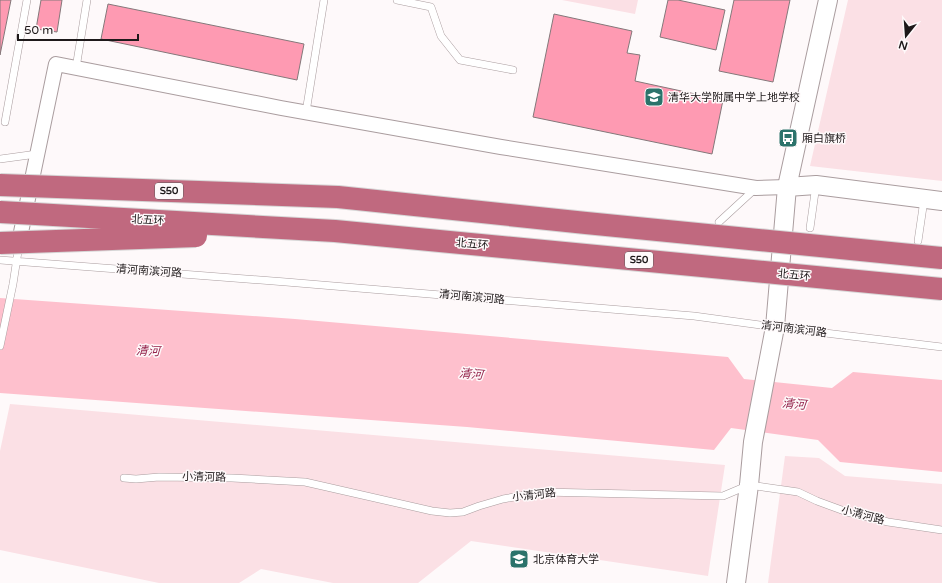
<svg xmlns="http://www.w3.org/2000/svg" width="942" height="583" font-family="'Varela Round','Noto Sans SC',sans-serif">
	<style>
		.green { fill: #fbe0e5 }
		.water { fill: #fec0cd }
		.building { fill: #fe9ab2; stroke: #84787a }
		.lines { fill: none; stroke-linecap: round; stroke-linejoin: round }
		.service-casing { stroke: #aa9d9f; stroke-width: 8 }
		.minor-casing { stroke: #aa9d9f; stroke-width: 16 }
		.tertiary-casing { stroke: #aa9d9f; stroke-width: 20 }
		.service { stroke: #fff; stroke-width: 7 }
		.minor { stroke: #fff; stroke-width: 14 }
		.tertiary { stroke: #fff; stroke-width: 18 }
		.motorway-bridge-casing { stroke: #d6d6d6; stroke-width: 24; stroke-linecap: butt }
		.motorway-bridge { stroke: #c0697f; stroke-width: 22 }
		.labels { text-anchor: middle; dominant-baseline: central; stroke-width: 3; stroke-linejoin: round; paint-order: stroke }
		.shield { fill: #fef9fa; stroke: #615c5d; stroke-width: 1 }
		.shield-label { font-size: 10px; font-weight: bold; fill: #1e191a }
		.poi-label { font-size: 11px; fill: #1e191a; stroke: #fef9fa; text-anchor: start }
		.street-label { font-size: 11px; fill: #1e191a; stroke: #fef9fa }
		.water-label { font-size: 12px; font-style: italic; fill: #932049; stroke: #fef9fa }
	</style>
	<rect width="100%" height="100%" fill="#fef9fa"/>
	<path class="green" d="M562,0H638L635,14Z
		M848,0H942V181L810,166Z
		M10,404L725,465L708,576L471,541L418,583H333L261,569L239,583H159L0,550V451Z
		M785,456L819,458L845,476L942,484V583H768Z"/>
	<path class="water" d="M0,298L295,319L728,357L744,379L832,388L853,372L942,380V472L840,462L818,440L731,428L714,450L467,427L0,393Z"/>
	<path class="building" d="M0,0H11L0,55Z
		M41,0H62L57,32L36,29Z
		M668,0H678L725,10L716,50L660,37Z
		M734,0H790L773,82L719,71Z
		M108,4L304,44L297,80L101,39Z
		M554,14L632,31L627,53L640,55L635,81L723,100L712,154L533,117Z"/>
	<g class="lines">
		<defs>
			<path id="service" d="M397,0L431,7L441,36L460,60L513,70
				M76,68L87,0
				M306,112L324,0
				M5,122L27,0
				M0,159L37,154
				M719,222L756,188
				M810,228L816,185
				M918,241L924,200
				M0,260L286,282L694,316L775,327L942,347
				M0,346L13,284L19,245
				M124,478L136,479L159,477L232,478L305,482L432,511L450,513L463,512L479,506L503,499L542,492L723,496L749,485L798,492L817,501L847,512L888,522L942,530"/>
			<path id="minor" d="M20,237L56,64L281,108L501,147L756,188L787,187"/>
			<path id="tertiary" d="M787,187L816,185L942,201
				M736,583L749,485L753,442L775,327L787,187L828,0"/>
		</defs>
		<use href="#service" class="service-casing"/>
		<use href="#minor" class="minor-casing"/>
		<use href="#tertiary" class="tertiary-casing"/>
		<use href="#service" class="service"/>
		<use href="#minor" class="minor"/>
		<use href="#tertiary" class="tertiary"/>
		<defs>
			<path id="motorway-bridge" d="M0,185L338,197L586,223L942,258
				M0,212L335,231L942,289
				M0,243L196,236"/>
		</defs>
		<use href="#motorway-bridge" class="motorway-bridge-casing"/>
		<use href="#motorway-bridge" class="motorway-bridge"/>
	</g>
	<defs>
		<symbol id="school-square" viewBox="-11 -11 22 22"><rect x="-9" y="-9" width="18" height="18" rx="4" fill="#2b736b" stroke="#fef9fa"/><path d="M0-5L7-2L0 1L-7-2ZM-4 1L0 2.5L4 1V4Q0 6-4 4Z" fill="#fff"/></symbol>
		<symbol id="bus-square" viewBox="-11 -11 22 22"><rect x="-9" y="-9" width="18" height="18" rx="4" fill="#2b736b" stroke="#fef9fa"/><path d="M-5-6H5V4H4V6H2V4H-2V6H-4V4H-5ZM-3.5-4V0h7V-4ZM-3.5 1.2v1.5H-2V1.2ZM2 1.2v1.5H3.5V1.2Z" fill="#fff"/></symbol>
		<symbol id="university-square" viewBox="-11 -11 22 22"><rect x="-9" y="-9" width="18" height="18" rx="4" fill="#2b736b" stroke="#fef9fa"/><path d="M0-5L7-2L0 1L-7-2ZM-4 1L0 2.5L4 1V4Q0 6-4 4Z" fill="#fff"/></symbol>
	</defs>
	<g fill-rule="evenodd">
		<use href="#school-square" x="643" y="86" width="22" height="22"/>
		<use href="#bus-square" x="777" y="127" width="22" height="22"/>
		<use href="#university-square" x="508" y="548" width="22" height="22"/>
	</g>
	<g class="labels">
		<g class="shield">
			<rect x="155" y="183" width="28" height="16" rx="3"/>
			<rect x="625" y="252" width="28" height="16" rx="3"/>
		</g>
		<g class="shield-label">
			<text x="169" y="191">S50</text>
			<text x="639" y="260">S50</text>
		</g>
		<g class="poi-label">
			<text x="668" y="97">清华大学附属中学上地学校</text>
			<text x="802" y="138">厢白旗桥</text>
			<text x="533" y="559">北京体育大学</text>
		</g>
		<g class="street-label">
			<text transform="translate(148 220) rotate(3)">北五环</text>
			<text transform="translate(472 244) rotate(5)">北五环</text>
			<text transform="translate(149 271) rotate(4)">清河南滨河路</text>
			<text transform="translate(794 275) rotate(5)">北五环</text>
			<text transform="translate(472 297) rotate(5)">清河南滨河路</text>
			<text transform="translate(794 329) rotate(7)">清河南滨河路</text>
			<text transform="translate(204 477) rotate(1)">小清河路</text>
			<text transform="translate(534 495) rotate(-6)">小清河路</text>
			<text transform="translate(863 515) rotate(15)">小清河路</text>
		</g>
		<g class="water-label">
			<text transform="translate(148 351) rotate(2)">清河</text>
			<text transform="translate(471 374) rotate(5)">清河</text>
			<text transform="translate(794 404) rotate(5)">清河</text>
		</g>
	</g>
	<g transform="translate(906 36) rotate(197)" stroke="#fef9fa" stroke-width="3" paint-order="stroke">
	<path d="M0-3L7 15L0 10L-7 15Z" fill="#1e191a"/>
	<text y="-6" font-size="11" font-weight="bold" text-anchor="middle" fill="#1e191a">N</text>
	</g>
	<path d="M18 34v6h120v-6" fill="none" stroke="#1e191a" stroke-width="2"/>
	<text x="24" y="34" font-size="12" fill="#1e191a" stroke="#fef9fa" stroke-width="3" paint-order="stroke">50 m</text>
</svg>
